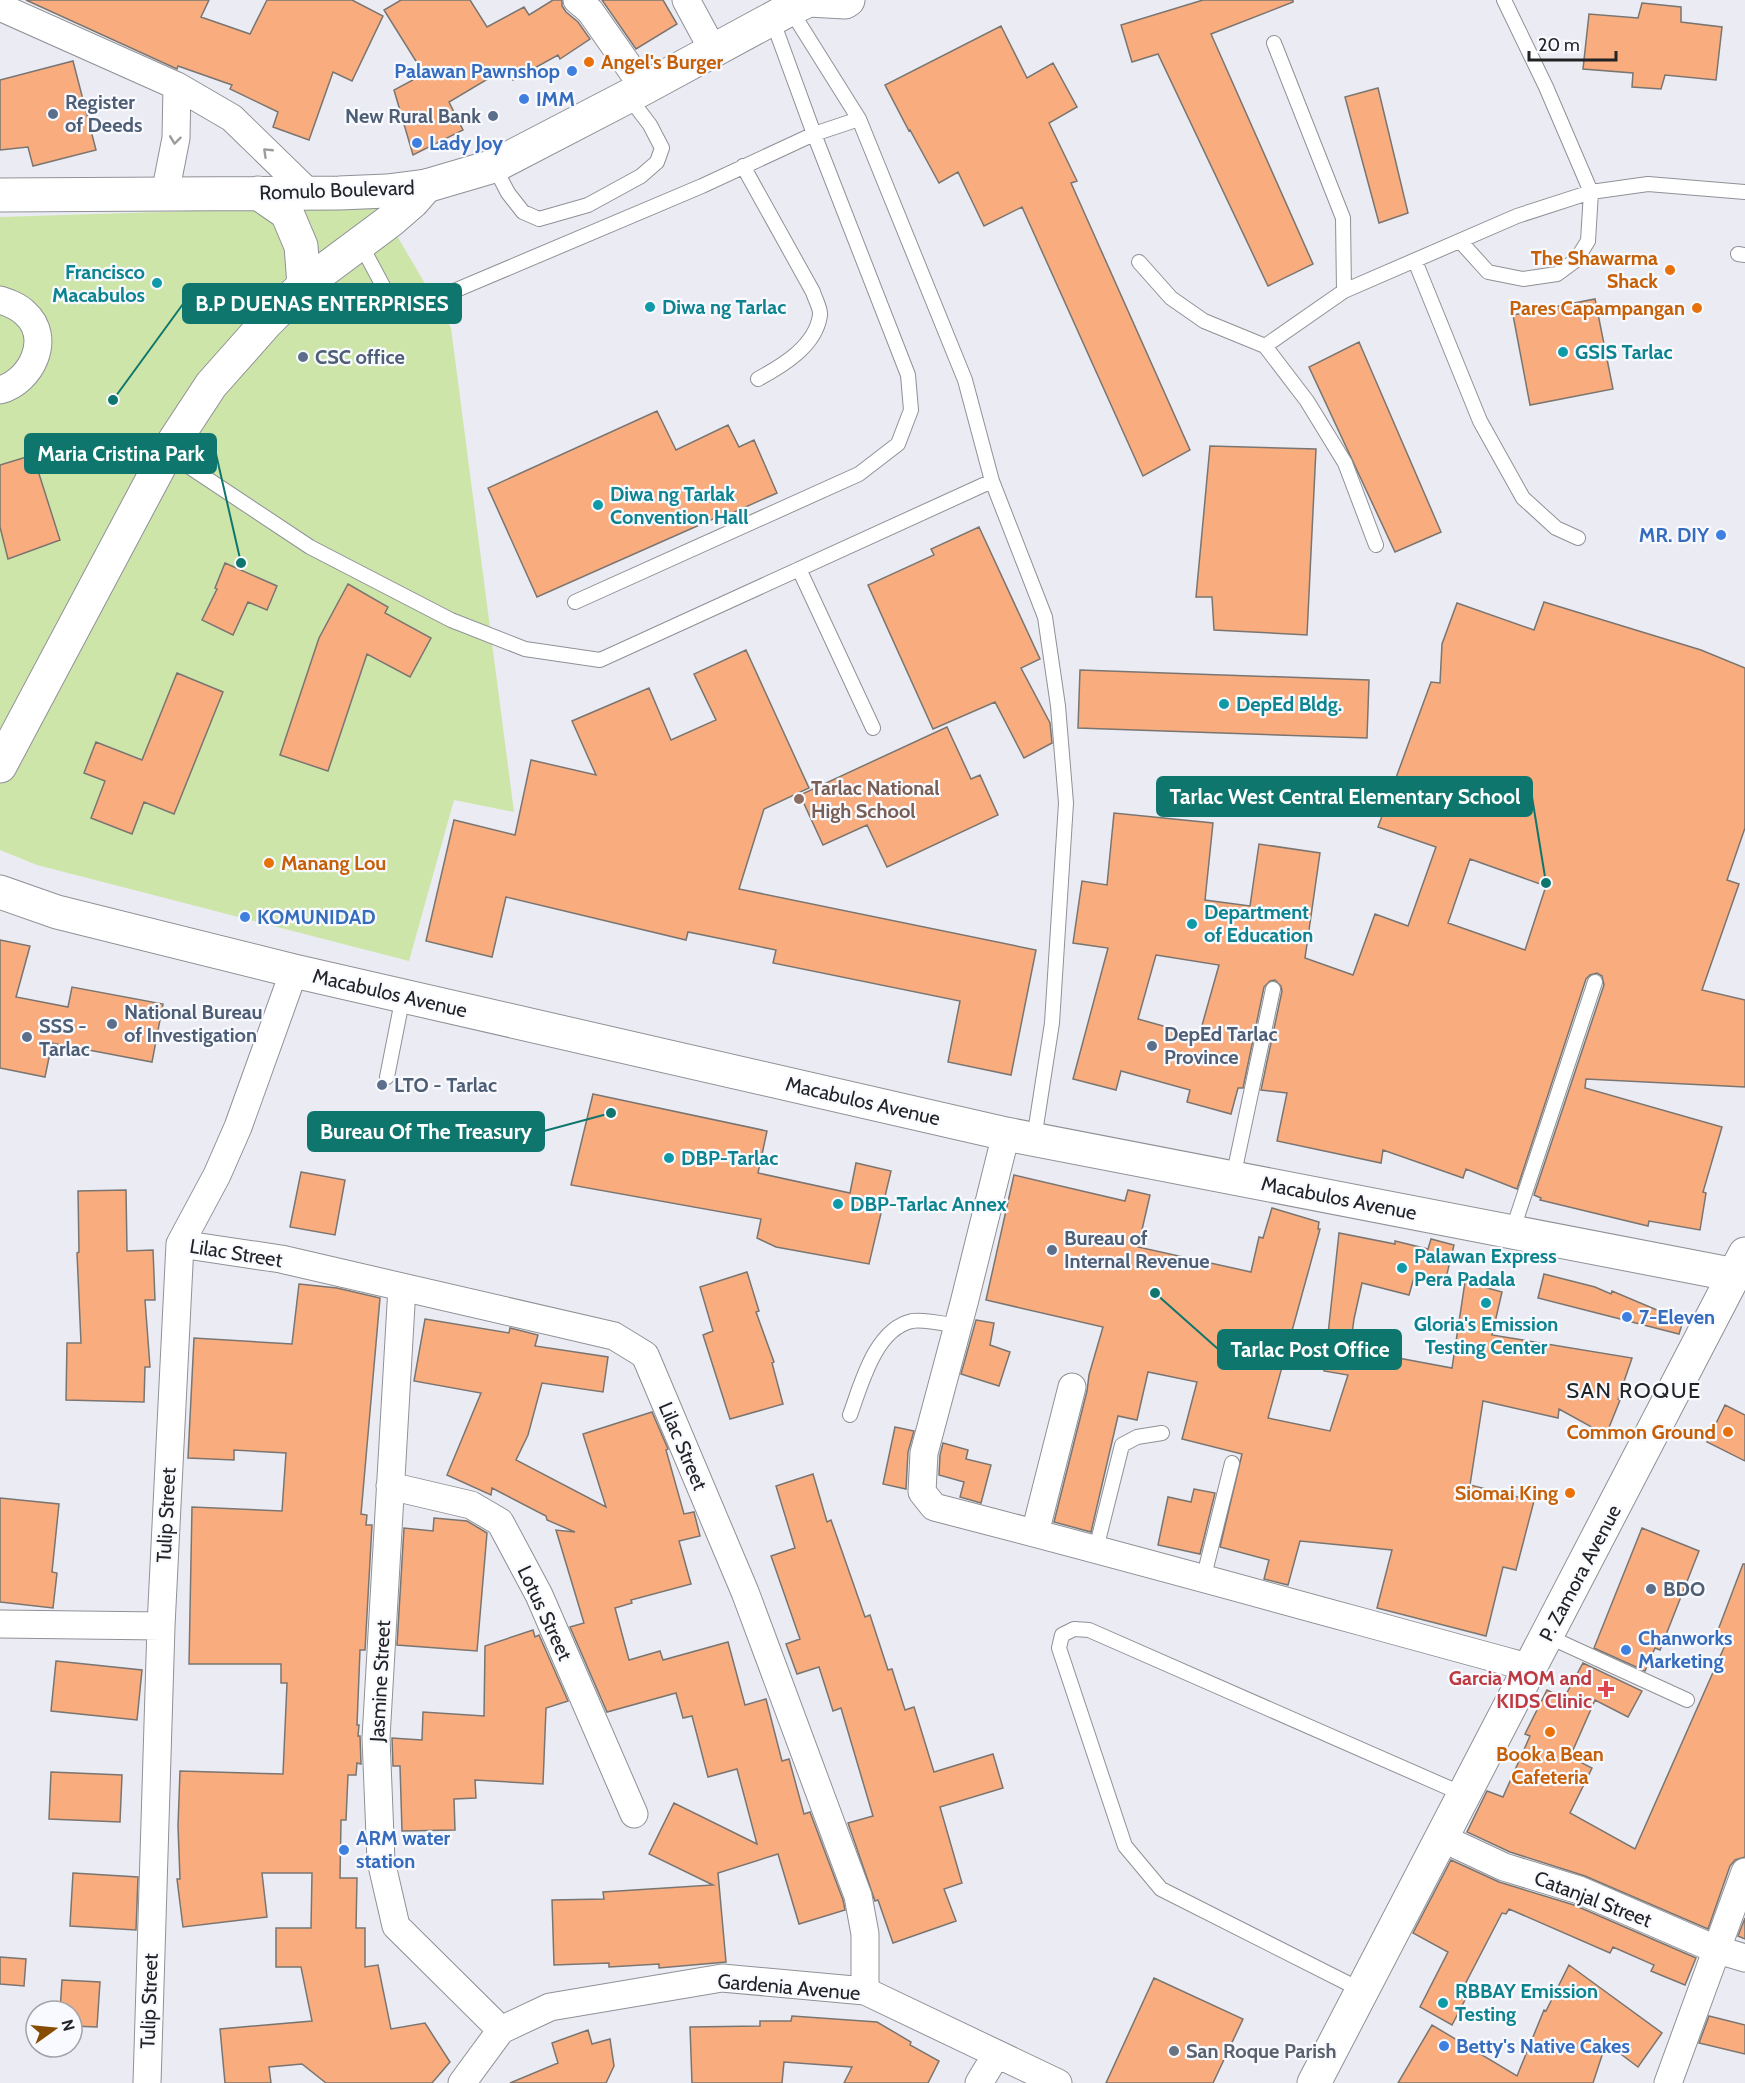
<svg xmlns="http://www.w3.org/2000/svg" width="1745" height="2083" font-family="Cabin,sans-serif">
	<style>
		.green { fill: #cde5a9 }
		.building { fill: #f9ad7e; stroke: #7a7571; stroke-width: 1.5; fill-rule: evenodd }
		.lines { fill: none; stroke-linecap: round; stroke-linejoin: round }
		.lane-casing { stroke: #8f9197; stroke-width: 16 }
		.street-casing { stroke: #8f9197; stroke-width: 29 }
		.secondary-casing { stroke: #8f9197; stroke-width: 35 }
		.highway-casing { stroke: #8f9197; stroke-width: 35 }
		.lane { stroke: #fff; stroke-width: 14 }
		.street { stroke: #fff; stroke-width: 27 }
		.secondary { stroke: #fff; stroke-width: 33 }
		.highway { stroke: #fff; stroke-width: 33 }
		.oneway { stroke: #9c9c9d }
		.food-dot { fill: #e8710a; stroke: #f8faff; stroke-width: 2 }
		.shop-dot { fill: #3f7fe0; stroke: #f8faff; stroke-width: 2 }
		.service-dot { fill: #5c6f8a; stroke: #f8faff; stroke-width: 2 }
		.culture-dot { fill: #0f9aa8; stroke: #f8faff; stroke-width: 2 }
		.education-dot { fill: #8d6e63; stroke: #f8faff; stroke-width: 2 }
		.health-dot { fill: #e0444e; stroke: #f8faff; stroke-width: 2 }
		.worship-dot { fill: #6b7280; stroke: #f8faff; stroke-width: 2 }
		.labels { text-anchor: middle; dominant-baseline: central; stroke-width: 4.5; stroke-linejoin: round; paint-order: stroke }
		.food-label { font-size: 20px; font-weight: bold; fill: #c56008; stroke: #f8faff; text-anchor: end }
		.shop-label { font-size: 20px; font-weight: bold; fill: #366cbe; stroke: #f8faff; text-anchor: start }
		.service-label { font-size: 20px; font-weight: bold; fill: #4e5e75; stroke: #f8faff; text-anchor: start }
		.street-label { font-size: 20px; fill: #222325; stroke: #f8faff }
		.culture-label { font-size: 20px; font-weight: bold; fill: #0d838f; stroke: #f8faff; text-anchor: start }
		.education-label { font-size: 20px; font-weight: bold; fill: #785e54; stroke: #f8faff; text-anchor: start }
		.health-label { font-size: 20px; font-weight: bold; fill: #be3a42; stroke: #f8faff; text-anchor: end }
		.worship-label { font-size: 20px; font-weight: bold; fill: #5b616d; stroke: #f8faff; text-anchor: start }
		.quarter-label { font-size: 22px; letter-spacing: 1.5px; fill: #222325; stroke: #f8faff }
		.leader { fill: none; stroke: #0f766e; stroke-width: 2 }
		.callout-dot { fill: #0f766e; stroke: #f8faff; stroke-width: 2 }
		.callout { fill: #0f766e; stroke: #0f766e; stroke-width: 2 }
		.callout-label { font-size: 21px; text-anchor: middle; font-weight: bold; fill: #fff }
	</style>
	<rect width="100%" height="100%" fill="#ebecf3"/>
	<path class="green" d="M379,205L451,328L514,812L454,800L409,961L37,865L0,850V217Z"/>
	<path class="building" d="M26,0H209L201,17L250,34L267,0H352L383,16L352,81L333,72L309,140L273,127L278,112L230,89L232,85L178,66L177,69Z
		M401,0H470L487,27L524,7L529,15L553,0H562V6L566,12L578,22L590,39L560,59L558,55L513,80L506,68L449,102L463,130L413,155L394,90L424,74L384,10Z
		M602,0H663L677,24L636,49Z
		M1203,0H1293V2L1211,34L1313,264L1268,286L1158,54L1132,62L1121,25Z
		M1642,3L1681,7V22L1722,27L1716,80L1665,75L1661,89L1632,87L1633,73L1583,69L1589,14L1638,18Z
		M1001,26L1027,78L1053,63L1077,107L1049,123L1077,181L1071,183L1190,450L1143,476L1022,207L984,226L958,172L939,183L910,130L909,131L885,85Z
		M73,61L96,150L33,166L28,147L0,150V80Z
		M1378,88L1408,213L1379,223L1345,97Z
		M1595,299L1613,389L1530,405L1513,315Z
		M1359,342L1441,532L1395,552L1309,367Z
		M657,411L676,450L728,425L739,447L754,440L777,493L723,517L722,515L537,597L488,488Z
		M1210,446L1316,449L1307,635L1214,630L1212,597H1196Z
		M33,455L60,540L8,559L0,527V465Z
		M979,527L1040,659L1021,668L1050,723L1052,743L1024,758L995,702L933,729L868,585L934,555L931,549Z
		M225,563L277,586L267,610L248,602L233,635L202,620L217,589L215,588Z
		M348,584L388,607L385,613L431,638L410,677L367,654L328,771L280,755L319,638Z
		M1544,602L1701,650L1745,668V828L1727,880L1739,884L1702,990L1745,1000V1087L1586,1079L1585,1088L1722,1127L1703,1192L1706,1193L1700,1230L1649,1221L1648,1226L1540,1200L1541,1198L1534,1195L1604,985L1602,976L1597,973L1590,975L1586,979L1517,1189L1466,1169L1463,1178L1383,1150L1381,1163L1277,1141L1287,1093L1261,1090L1282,991L1281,986L1275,980L1270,981L1264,987L1243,1088H1238L1231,1114L1187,1102L1190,1090L1121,1071L1116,1090L1073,1079L1108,948L1073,943L1082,881L1107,885L1114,813L1213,823L1205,900L1250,906L1259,844L1320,853L1305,958L1353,975L1375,914L1408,926L1436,847L1378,827L1431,682L1440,683L1442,644L1457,603L1534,630ZM1470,859L1546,886L1525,950L1448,923ZM1156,955L1219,965L1199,1036L1138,1019Z
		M746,650L809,788L764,809L739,889L1036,950L1011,1075L948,1062L960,1001L773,963L776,950L688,932L686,940L506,897L492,957L426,941L454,820L515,835L531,760L596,775L572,721L649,688L671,740L716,720L694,674Z
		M1080,670L1369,680L1367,738L1078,728Z
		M177,673L223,692L174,814L144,802L132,834L91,818L105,781L84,773L96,742L142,760Z
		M947,727L971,779L980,775L998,815L887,867L867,825L823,845L800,795Z
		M0,940L30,946L16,997L68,1007L72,987L163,1004L152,1062L52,1043L45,1077L0,1068Z
		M593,1094L767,1131L758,1173L850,1193L856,1163L891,1171L869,1264L776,1247L757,1238L761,1219L571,1185Z
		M301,1172L345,1180L335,1235L290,1227Z
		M1014,1175L1125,1201L1128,1190L1150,1195L1138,1247L1251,1272L1259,1237L1263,1238L1272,1208L1319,1222L1318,1229H1320L1268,1418L1330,1431L1348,1375L1324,1371L1339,1233L1395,1244V1241L1428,1249L1431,1239L1454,1245L1445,1282L1415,1274L1409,1295L1362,1283L1354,1319L1350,1349L1452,1368L1465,1282L1502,1292L1492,1335L1632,1358L1618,1399L1620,1400L1606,1435L1559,1409L1558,1418L1483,1401L1470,1485L1534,1501L1516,1570L1503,1567L1486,1636L1377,1608L1392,1550L1300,1541L1288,1585L1264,1579L1269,1560L1220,1547L1242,1454L1182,1439L1197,1382L1148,1372L1137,1420L1118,1416L1091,1532L1054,1522L1087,1391L1089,1375L1103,1327L986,1300Z
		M126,1190L127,1251L153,1250L155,1300H145L150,1367H145L144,1402L66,1400L67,1343H81L77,1253L79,1252L78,1191Z
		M747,1272L759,1311L756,1312L774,1362L772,1363L783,1404L730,1419L703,1335L713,1331L700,1287Z
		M1544,1274L1595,1287L1611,1294L1612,1291L1683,1321L1679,1334L1538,1298Z
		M299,1284L337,1288L380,1298L361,1514L367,1515L366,1525H372L365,1650H360L357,1725H359L358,1736H360L361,1764L357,1763L356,1775H348L346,1820H341L340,1878H357L356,1928H365V1967L378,1965L391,2029L425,2023L450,2062L432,2083H326L302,2064L269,2067L271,2083H225L220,2029L312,2021L301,1967H276V1928H311L312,1873H262L267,1917L183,1927L177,1879H180L178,1826L180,1771L283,1774L287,1683H281V1664H189L192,1507L282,1511L286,1453L234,1450V1460L188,1458L194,1338L292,1344Z
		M425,1319L509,1333L510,1328L538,1335L535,1346L608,1357L603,1392L542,1383L528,1435L516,1460L606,1507L583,1434L652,1412L668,1449L666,1450L684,1514L694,1512L700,1536L679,1541L691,1584L631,1600L632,1603L615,1608L629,1660L660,1651L663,1660L728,1642L745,1705L766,1699L782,1761L789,1759L804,1814L810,1812L843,1900L845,1910L799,1924L778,1854L718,1873L726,1962L659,1968V1964L609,1967V1963L554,1965L552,1900L604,1899L603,1892L713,1885L649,1854L674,1803L757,1844L737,1769L708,1777L692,1716L683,1718L676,1693L607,1712L570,1627L584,1623L556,1530L575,1532L547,1520L546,1516L492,1488L491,1495L447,1475L481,1393L414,1381Z
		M976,1320L994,1323L990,1345L1010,1352L999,1386L961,1374Z
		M1725,1405L1745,1415V1461L1707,1442Z
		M895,1427L914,1431L908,1452L906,1489L883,1484Z
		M943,1443L968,1450L966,1459L991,1465L981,1503L960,1497L964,1482L939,1475L940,1455Z
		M813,1474L827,1522L831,1520L865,1617L870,1615L888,1670L892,1669L905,1710L914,1707L934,1772L993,1754L1003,1788L940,1807L962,1883L944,1889L956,1921L893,1943L878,1900L875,1901L848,1823L873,1816L841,1708L833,1711L819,1667L797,1674L786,1644L800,1639L771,1556L795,1548L776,1486Z
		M1194,1489L1215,1493L1200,1554L1158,1545L1168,1497L1191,1502Z
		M0,1498L59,1504L52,1572L57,1573L53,1608L0,1602Z
		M434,1518L467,1521L487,1533L477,1651L397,1645L404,1528L433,1531Z
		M1642,1528L1699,1551L1660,1650L1655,1648L1645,1671L1594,1648Z
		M1743,1564H1745V1857L1735,1860L1730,1866L1708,1929L1585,1876L1510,1852L1467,1832L1487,1791L1503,1797L1530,1736L1525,1734L1547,1690L1564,1698L1583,1663L1642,1691L1628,1717L1595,1700L1570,1757L1592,1768L1570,1813L1635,1849L1726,1643L1715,1638Z
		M533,1630L535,1637L539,1635L568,1701L546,1708L543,1784L475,1780L476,1798L454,1799L455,1830L402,1831L400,1766H393L392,1738L422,1740L423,1712L484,1716L485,1646Z
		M56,1661L142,1670L137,1720L51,1711Z
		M51,1772L122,1775L120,1822L49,1819Z
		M1451,1860L1499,1882L1574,1905L1696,1958L1685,1985L1651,1971L1654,1965L1613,1947L1610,1953L1509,1909L1506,1914L1502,1913L1460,1994L1466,1998L1452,2025L1420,2007L1448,1952L1413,1933Z
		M73,1873L138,1877L136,1930L70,1926Z
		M1745,1918V1939L1738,1936Z
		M0,1957L26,1959L24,1986L0,1984Z
		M1569,1965L1662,2033L1638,2067L1606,2043L1593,2083H1398L1432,2025L1517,2076L1544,2010L1546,2011Z
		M1154,1978L1243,2019L1213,2083H1106Z
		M62,1980L100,1982L97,2027L72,2026V2011H60Z
		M792,2016L877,2022L911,2042L910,2045L939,2061L928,2083H844L852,2067L784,2062L782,2083H692L690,2027L760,2026V2021H791Z
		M1709,2016L1745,2025V2054L1699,2043Z
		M588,2030L592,2044L610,2039L614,2066L606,2083H510L558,2063L552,2043Z"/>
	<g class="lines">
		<defs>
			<path id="lane" d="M790,9L859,119L965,380L992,481L1045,617L1058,706L1066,803L1052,1023L1034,1139
				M1274,43L1343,218L1344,291
				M494,166L508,193L523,212L539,219L588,205L641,176L657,162L662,148L650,125L628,96
				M743,166L813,292C815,299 821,309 820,315C816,346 782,366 758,379
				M1460,241L1488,272L1523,279L1557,274L1576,260L1588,241L1591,192L1546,87L1504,0
				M360,243L390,299L403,309L416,307L702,186L814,134L859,119
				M1738,254L1745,255
				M1415,261L1480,421L1523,498L1556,528L1578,538
				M1139,262L1171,298L1204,321L1265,346
				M167,452L310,547L451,620L525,649L600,660L992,481
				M1376,545L1345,463L1307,401L1265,346L1344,291L1517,216L1591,192L1648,184L1745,192
				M799,569L873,728
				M575,602L859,474L898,444L911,410L908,375L814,134L772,19
				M387,1077L403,996
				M1233,1178L1273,989
				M1512,1232L1595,982
				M850,1415C861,1385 875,1329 912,1321C923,1319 946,1324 958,1326
				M1096,1549L1122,1445L1137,1437L1162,1433
				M1203,1580L1232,1463
				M1547,1636L1687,1700
				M1363,1991L1161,1889L1125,1846L1059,1648L1062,1635L1074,1629L1089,1630L1465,1795"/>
			<path id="street" d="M577,0L590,11L644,88
				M686,0L713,50
				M0,7L177,86L232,118L309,193
				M165,194L176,138L177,86
				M0,300C9,303 18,306 25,313C53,338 31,382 0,390
				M1006,1134L964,1303L924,1453L922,1492L934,1507C1133,1558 1332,1614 1531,1668
				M180,1244L281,1259L614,1336L645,1355L745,1592L858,1896L865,1934V1991
				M402,1287L376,1738L381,1861L396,1926L501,2030
				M390,1486L471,1505L500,1522L539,1595L634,1814
				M1035,1533L1072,1387
				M0,1624L161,1626
				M1442,1838L1504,1867L1579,1890L1715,1949L1745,1958
				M147,2083L161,1626L180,1244L217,1175L238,1127L294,971
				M462,2083L501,2030L550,2007L722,1978L865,1991L1058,2083
				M979,2083L996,2055
				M1668,2083L1745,1872"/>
			<path id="secondary" d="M0,766L167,452L211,385L266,323L304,285L390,221L413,201L426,186
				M0,892L57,912L294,971L1006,1134L1735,1275"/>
			<path id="highway" d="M258,193L287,213L301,246L304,285
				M0,195L339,193L387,191L426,186L494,166L644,88L790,9L809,0L845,2L848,0
				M1314,2083L1745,1254"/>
		</defs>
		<use href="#lane" class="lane-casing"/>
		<use href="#street" class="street-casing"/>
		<use href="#secondary" class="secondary-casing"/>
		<use href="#highway" class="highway-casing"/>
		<use href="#lane" class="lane"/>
		<use href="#street" class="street"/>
		<use href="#secondary" class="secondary"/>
		<use href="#highway" class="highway"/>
	</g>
	<defs><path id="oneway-chevron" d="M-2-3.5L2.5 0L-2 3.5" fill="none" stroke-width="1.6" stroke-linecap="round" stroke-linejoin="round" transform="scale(1.5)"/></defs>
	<g class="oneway">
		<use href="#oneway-chevron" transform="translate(175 140) rotate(97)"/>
		<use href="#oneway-chevron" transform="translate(267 152) rotate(-136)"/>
	</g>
	<g class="food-dot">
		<circle cx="589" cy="62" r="6"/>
		<circle cx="1670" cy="270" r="6"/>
		<circle cx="1697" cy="308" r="6"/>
		<circle cx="269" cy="863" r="6"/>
		<circle cx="1728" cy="1432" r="6"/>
		<circle cx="1570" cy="1493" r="6"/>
		<circle cx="1550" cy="1732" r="6"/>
	</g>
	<g class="shop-dot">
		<circle cx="572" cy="71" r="6"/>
		<circle cx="524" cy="99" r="6"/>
		<circle cx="417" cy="143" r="6"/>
		<circle cx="1721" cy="535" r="6"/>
		<circle cx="245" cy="917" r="6"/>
		<circle cx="1627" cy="1317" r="6"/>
		<circle cx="1626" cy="1650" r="6"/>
		<circle cx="344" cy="1850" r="6"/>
		<circle cx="1444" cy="2046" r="6"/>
	</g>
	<g class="service-dot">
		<circle cx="53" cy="114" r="6"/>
		<circle cx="493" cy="116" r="6"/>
		<circle cx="303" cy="357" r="6"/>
		<circle cx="112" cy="1024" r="6"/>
		<circle cx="27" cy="1037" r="6"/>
		<circle cx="1152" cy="1046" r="6"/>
		<circle cx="382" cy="1085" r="6"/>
		<circle cx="1052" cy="1250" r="6"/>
		<circle cx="1651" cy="1589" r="6"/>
	</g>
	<g class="culture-dot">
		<circle cx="157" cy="283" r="6"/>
		<circle cx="650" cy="307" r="6"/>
		<circle cx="1563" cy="352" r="6"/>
		<circle cx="598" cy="505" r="6"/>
		<circle cx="1224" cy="704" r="6"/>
		<circle cx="1192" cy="924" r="6"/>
		<circle cx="669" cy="1158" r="6"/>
		<circle cx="838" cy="1204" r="6"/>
		<circle cx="1402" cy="1268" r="6"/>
		<circle cx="1486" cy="1303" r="6"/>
		<circle cx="1443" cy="2003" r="6"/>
	</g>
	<circle class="education-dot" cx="799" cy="799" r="6"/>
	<path class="health-dot" d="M1603 1680h6v6h6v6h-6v6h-6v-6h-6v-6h6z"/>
	<circle class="worship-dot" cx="1174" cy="2051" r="6"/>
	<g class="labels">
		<g class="food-label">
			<text x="601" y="62" text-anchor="start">Angel's Burger</text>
			<text x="1658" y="258">The Shawarma<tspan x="1658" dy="23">Shack</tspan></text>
			<text x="1685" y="308">Pares Capampangan</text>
			<text x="281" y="863" text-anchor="start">Manang Lou</text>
			<text x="1716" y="1432">Common Ground</text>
			<text x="1558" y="1493">Siomai King</text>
			<text x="1550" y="1754" text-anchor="middle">Book a Bean<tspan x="1550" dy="23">Cafeteria</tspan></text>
		</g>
		<g class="shop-label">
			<text x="560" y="71" text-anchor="end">Palawan Pawnshop</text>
			<text x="536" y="99">IMM</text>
			<text x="429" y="143">Lady Joy</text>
			<text x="1709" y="535" text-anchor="end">MR. DIY</text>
			<text x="257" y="917">KOMUNIDAD</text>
			<text x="1639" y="1317">7-Eleven</text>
			<text x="1638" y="1638">Chanworks<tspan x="1638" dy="23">Marketing</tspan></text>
			<text x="356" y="1838">ARM water<tspan x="356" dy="23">station</tspan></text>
			<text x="1456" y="2046">Betty's Native Cakes</text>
		</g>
		<g class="service-label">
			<text x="65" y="102">Register<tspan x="65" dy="23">of Deeds</tspan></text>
			<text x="481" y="116" text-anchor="end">New Rural Bank</text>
			<text x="315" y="357">CSC office</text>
			<text x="124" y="1012">National Bureau<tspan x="124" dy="23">of Investigation</tspan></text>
			<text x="39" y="1026">SSS -<tspan x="39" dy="23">Tarlac</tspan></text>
			<text x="1164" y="1034">DepEd Tarlac<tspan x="1164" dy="23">Province</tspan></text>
			<text x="394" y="1085">LTO - Tarlac</text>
			<text x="1064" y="1238">Bureau of<tspan x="1064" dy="23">Internal Revenue</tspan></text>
			<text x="1663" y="1589">BDO</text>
		</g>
		<g class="street-label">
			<text transform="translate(337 190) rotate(-2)">Romulo Boulevard</text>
			<text transform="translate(390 993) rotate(13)">Macabulos Avenue</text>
			<text transform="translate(863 1101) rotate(13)">Macabulos Avenue</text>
			<text transform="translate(1339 1198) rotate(11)">Macabulos Avenue</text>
			<text transform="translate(236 1253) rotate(9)">Lilac Street</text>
			<text transform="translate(683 1446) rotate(67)">Lilac Street</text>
			<text transform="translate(166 1515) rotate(-87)">Tulip Street</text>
			<text transform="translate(1580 1573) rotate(-62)">P. Zamora Avenue</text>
			<text transform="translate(545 1613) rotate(65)">Lotus Street</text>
			<text transform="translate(380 1681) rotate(-87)">Jasmine Street</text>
			<text transform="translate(1593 1899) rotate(21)">Catanjal Street</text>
			<text transform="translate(789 1987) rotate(5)">Gardenia Avenue</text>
			<text transform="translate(149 2001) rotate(-88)">Tulip Street</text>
		</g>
		<g class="culture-label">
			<text x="145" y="272" text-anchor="end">Francisco<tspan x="145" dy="23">Macabulos</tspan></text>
			<text x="662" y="307">Diwa ng Tarlac</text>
			<text x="1575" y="352">GSIS Tarlac</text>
			<text x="610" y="494">Diwa ng Tarlak<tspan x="610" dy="23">Convention Hall</tspan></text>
			<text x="1236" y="704">DepEd Bldg.</text>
			<text x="1204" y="912">Department<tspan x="1204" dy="23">of Education</tspan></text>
			<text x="681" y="1158">DBP-Tarlac</text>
			<text x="850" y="1204">DBP-Tarlac Annex</text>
			<text x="1414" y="1256">Palawan Express<tspan x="1414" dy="23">Pera Padala</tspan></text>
			<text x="1486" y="1324" text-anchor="middle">Gloria's Emission<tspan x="1486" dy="23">Testing Center</tspan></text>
			<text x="1455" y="1991">RBBAY Emission<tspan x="1455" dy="23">Testing</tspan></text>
		</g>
		<g class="education-label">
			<text x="811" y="788">Tarlac National<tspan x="811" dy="23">High School</tspan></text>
		</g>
		<g class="health-label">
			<text x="1592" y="1678">Garcia MOM and<tspan x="1592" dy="23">KIDS Clinic</tspan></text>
		</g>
		<g class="worship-label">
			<text x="1186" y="2051">San Roque Parish</text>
		</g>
		<g class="quarter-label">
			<text x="1634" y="1390">SAN ROQUE</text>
		</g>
	</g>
	<path class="leader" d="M113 400L183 304M241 563L216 454M1546 883L1532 797M611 1113L544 1131M1155 1293L1218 1349"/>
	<g class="callout-dot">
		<circle cx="113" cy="400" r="6"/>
		<circle cx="241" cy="563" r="6"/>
		<circle cx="1546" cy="883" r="6"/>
		<circle cx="611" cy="1113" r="6"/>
		<circle cx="1155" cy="1293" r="6"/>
	</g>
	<g class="callout">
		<rect x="183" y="284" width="278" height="39" rx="6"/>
		<rect x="25" y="434" width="191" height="39" rx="6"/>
		<rect x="1157" y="777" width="375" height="39" rx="6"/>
		<rect x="308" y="1112" width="236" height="39" rx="6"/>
		<rect x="1218" y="1330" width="183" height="39" rx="6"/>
	</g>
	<g class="callout-label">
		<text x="322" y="311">B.P DUENAS ENTERPRISES</text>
		<text x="121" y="461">Maria Cristina Park</text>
		<text x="1345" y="804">Tarlac West Central Elementary School</text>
		<text x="426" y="1139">Bureau Of The Treasury</text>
		<text x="1310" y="1357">Tarlac Post Office</text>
	</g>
	<g transform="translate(54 2029) rotate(75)"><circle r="28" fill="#f8faff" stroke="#a2a4a8" stroke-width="1.5"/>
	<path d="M0-4.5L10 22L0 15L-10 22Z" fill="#874c03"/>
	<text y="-9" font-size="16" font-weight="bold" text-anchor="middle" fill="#222325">N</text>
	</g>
	<path d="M1529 51v9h87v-9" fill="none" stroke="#222325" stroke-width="3"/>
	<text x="1538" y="51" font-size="18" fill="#222325" stroke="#f8faff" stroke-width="4.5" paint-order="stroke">20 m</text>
</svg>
